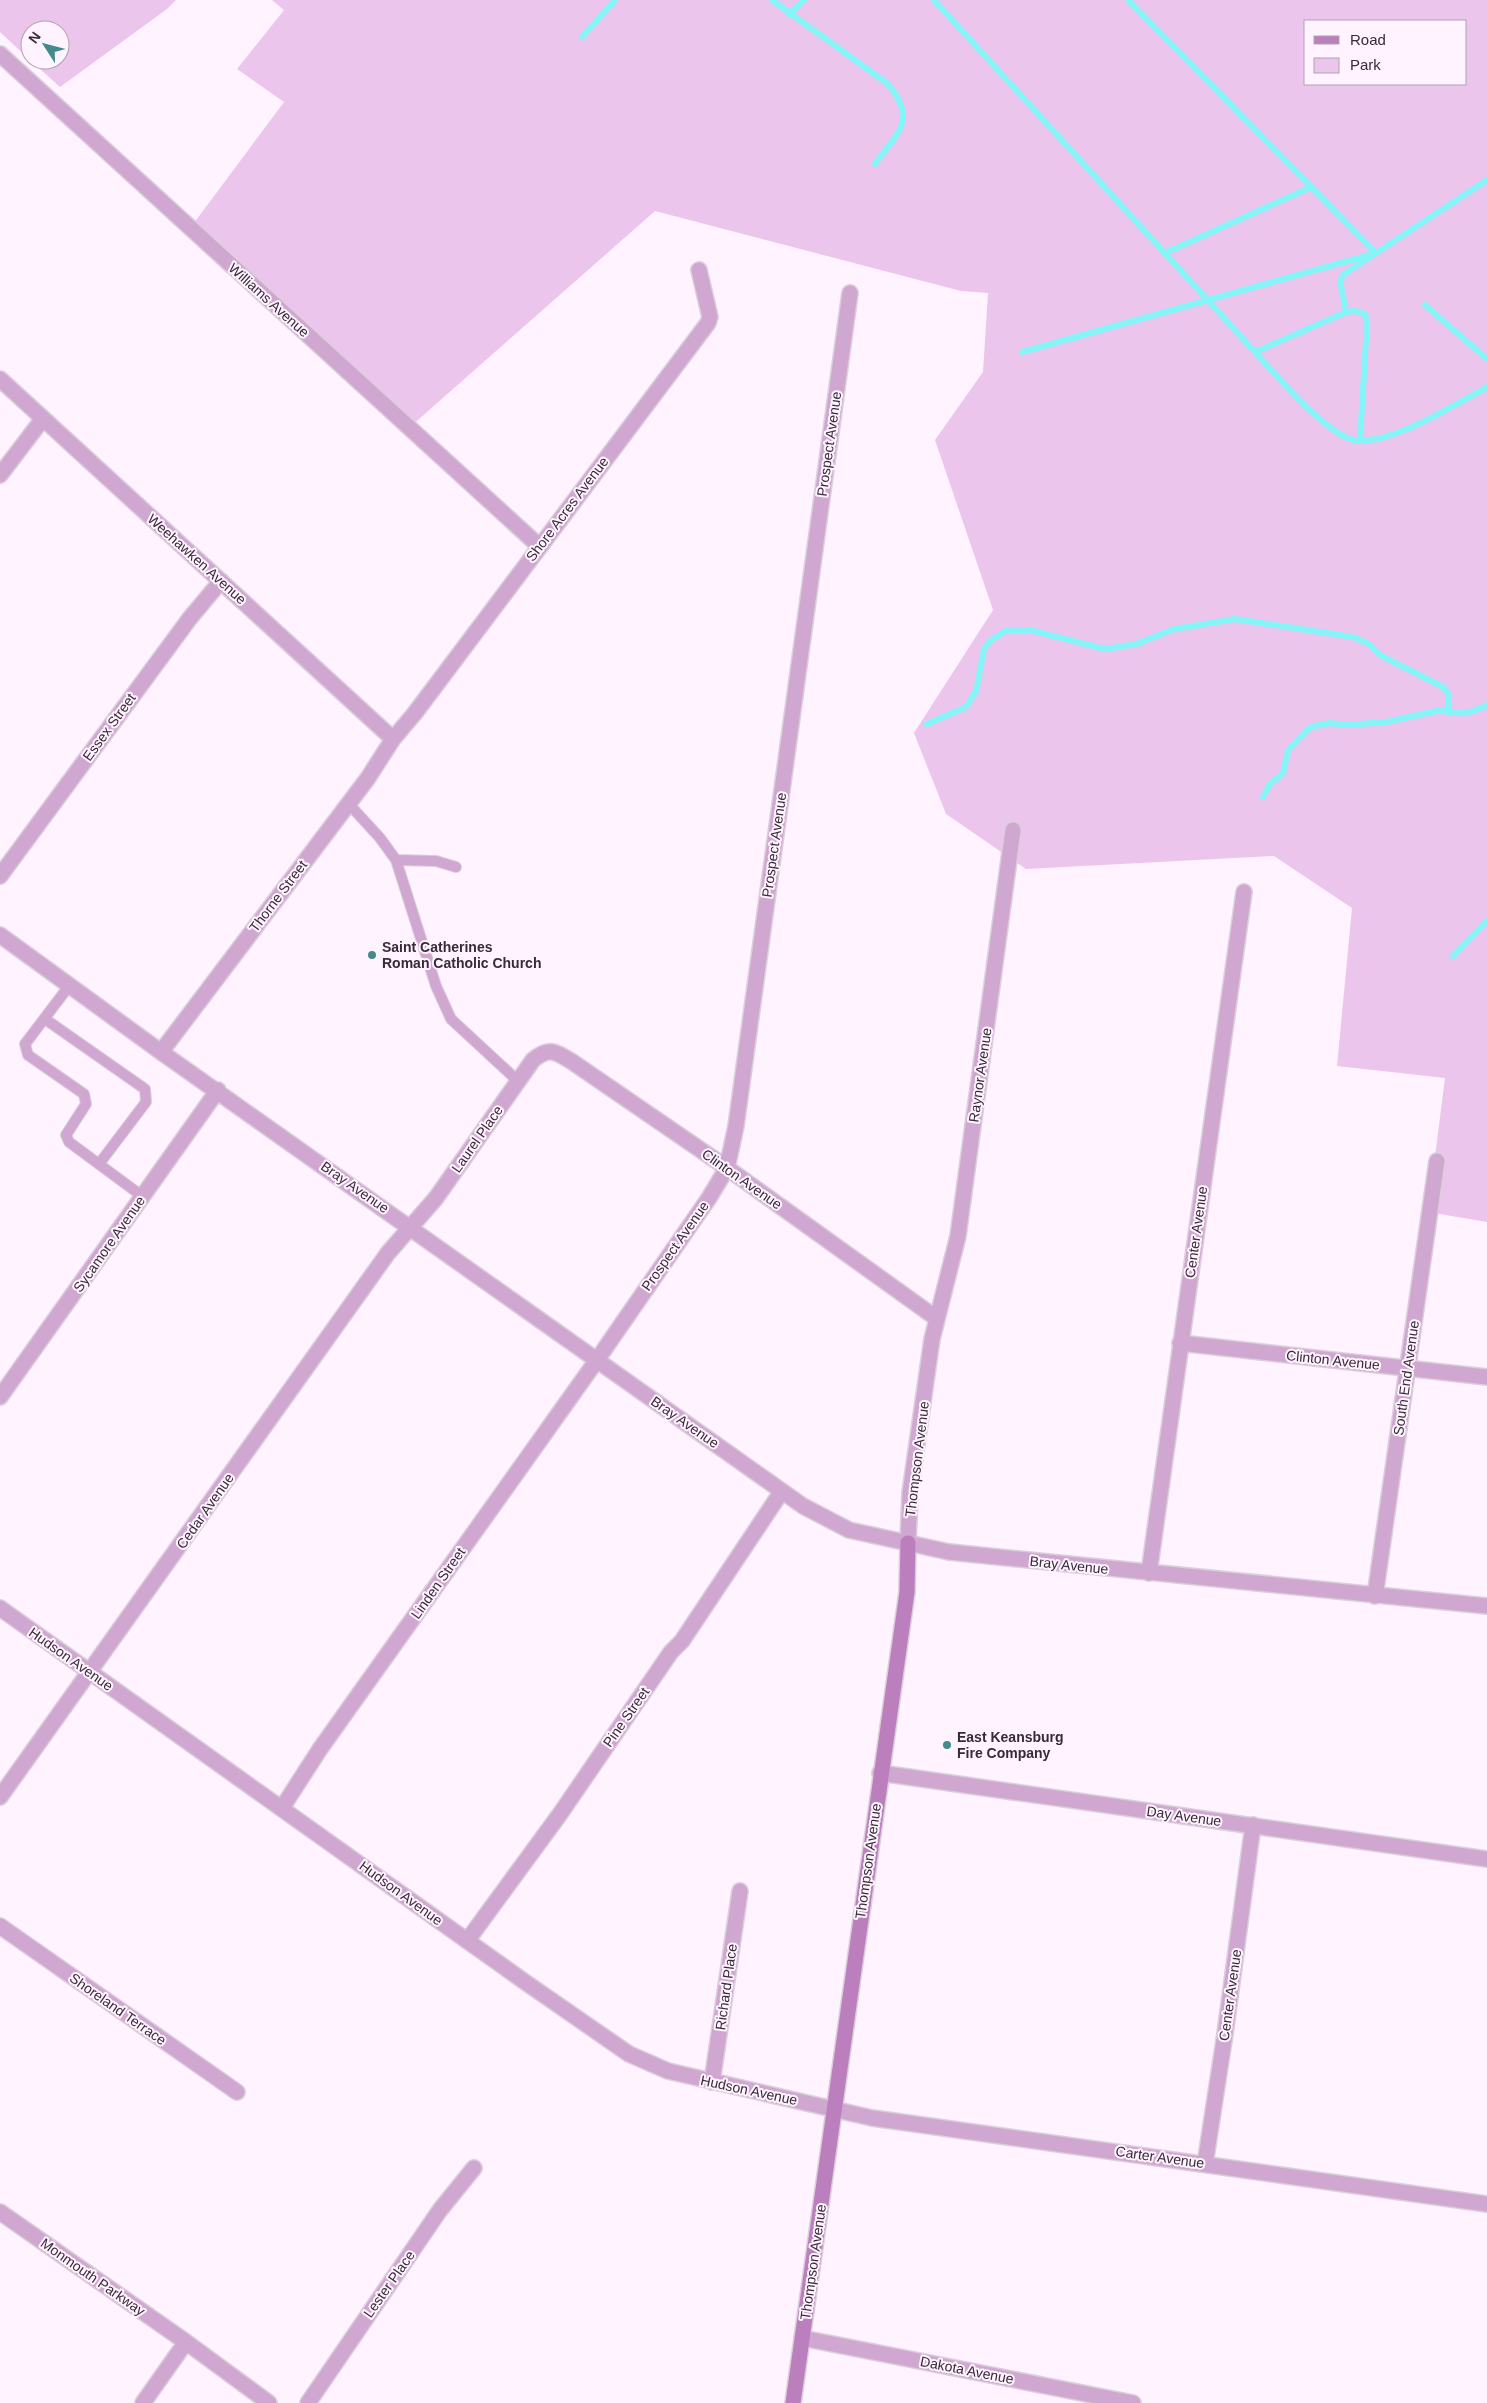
<svg xmlns="http://www.w3.org/2000/svg" width="1487" height="2403" font-family="Arial,sans-serif">
	<style>
		.green { fill: #ebc5ec; fill-rule: evenodd }
		.lines { fill: none; stroke-linecap: round; stroke-linejoin: round }
		.stream { stroke: #85f6f8; stroke-width: 6 }
		.lane-casing { stroke: #dbcfdb; stroke-width: 12 }
		.street-casing { stroke: #dbcfdb; stroke-width: 18 }
		.secondary-casing { stroke: #dbcfdb; stroke-width: 18 }
		.lane { stroke: #d0a7d1; stroke-width: 10 }
		.street { stroke: #d0a7d1; stroke-width: 15 }
		.secondary { stroke: #bb7fbd; stroke-width: 15 }
		.poi-dot { fill: #428a8b; stroke: #fff3ff; stroke-width: 2 }
		.labels { text-anchor: middle; dominant-baseline: central; stroke-width: 4; stroke-linejoin: round; paint-order: stroke }
		.street-label { font-size: 14px; fill: #362b36; stroke: #fff3ff }
		.poi-label { font-size: 14px; font-weight: bold; fill: #362b36; stroke: #fff3ff; text-anchor: start }
	</style>
	<rect width="100%" height="100%" fill="#fff3ff"/>
	<path class="green" d="M0,0H176L167,9L60,87L30,60H60V30H30V60L0,32Z
		M272,0H1487V1222L1428,1212L1445,1078L1337,1066L1352,908L1274,856L1026,869L946,814L914,733L993,610L935,440L983,372L988,293L961,291L655,211L410,427L191,227L284,102L237,69L284,10ZM1306,21H1466V84H1306Z"/>
	<g class="lines">
		<path class="stream" d="M772,0L888,84C918,121 898,131 875,164
			M934,0L1255,352C1275,374 1327,435 1354,440C1390,446 1455,404 1487,387
			M789,14L804,0
			M582,37L615,0
			M1165,253L1311,187
			M1425,305L1487,359
			M1346,312L1340,281L1344,274L1487,180
			M1022,352L1376,253L1128,0
			M1255,352L1346,312L1356,311L1365,314L1367,323L1360,440
			M927,724L966,707L976,691L984,649L990,641L1007,630H1030L1105,649L1136,644L1174,629L1235,619L1353,637L1369,644L1380,655L1443,687L1448,693V712C1464,715 1473,712 1487,705
			M1263,797L1269,785L1283,773L1288,750L1308,729L1314,726L1330,723L1346,725L1386,722L1441,710L1448,712
			M1453,956L1487,921"/>
		<defs>
			<path id="lane" d="M348,803L380,838L396,860L436,986L451,1019L518,1081
				M396,860L436,861L456,867
				M69,986L25,1044L28,1055L84,1094L86,1104L66,1135L69,1142L142,1196
				M45,1019L145,1089L146,1102L99,1164"/>
			<path id="street" d="M0,54L539,546
				M0,379L393,739
				M0,475L42,420
				M0,876L190,618L221,581
				M0,935L161,1052L803,1506L849,1530L949,1552L1487,1606
				M161,1052L368,778L393,739L415,713L708,323L710,317L699,270
				M1180,1343L1487,1377
				M0,1397L218,1090
				M908,1543L910,1493L932,1339L958,1236L1013,830
				M1149,1573L1244,892
				M1375,1596L1437,1161
				M0,1608L525,1982L629,2054L668,2071L872,2118L1487,2204
				M880,1773L1487,1859
				M0,1797L388,1253L436,1198L533,1060C549,1047 554,1051 571,1061L727,1168L936,1318
				M282,1808L320,1749L597,1360L709,1198L727,1168L736,1126L850,293
				M0,1926L237,2092
				M467,1941L560,1814L671,1652L682,1641L782,1491
				M712,2082L740,1891
				M1205,2164L1225,2034L1253,1825
				M0,2212L186,2342L269,2403
				M802,2338L1133,2403
				M143,2403L186,2342
				M308,2403L440,2210L474,2168"/>
			<path id="secondary" d="M793,2403L907,1592L908,1543"/>
		</defs>
		<use href="#lane" class="lane-casing"/>
		<use href="#street" class="street-casing"/>
		<use href="#secondary" class="secondary-casing"/>
		<use href="#lane" class="lane"/>
		<use href="#street" class="street"/>
		<use href="#secondary" class="secondary"/>
	</g>
	<g class="poi-dot">
		<circle cx="372" cy="955" r="5"/>
		<circle cx="947" cy="1745" r="5"/>
	</g>
	<g class="labels">
		<g class="street-label">
			<text transform="translate(269 300) rotate(42)">Williams Avenue</text>
			<text transform="translate(829 444) rotate(-82)">Prospect Avenue</text>
			<text transform="translate(567 509) rotate(-53)">Shore Acres Avenue</text>
			<text transform="translate(197 559) rotate(42)">Weehawken Avenue</text>
			<text transform="translate(109 727) rotate(-54)">Essex Street</text>
			<text transform="translate(774 845) rotate(-82)">Prospect Avenue</text>
			<text transform="translate(278 896) rotate(-53)">Thorne Street</text>
			<text transform="translate(980 1075) rotate(-82)">Raynor Avenue</text>
			<text transform="translate(477 1139) rotate(-55)">Laurel Place</text>
			<text transform="translate(742 1179) rotate(35)">Clinton Avenue</text>
			<text transform="translate(355 1187) rotate(35)">Bray Avenue</text>
			<text transform="translate(1196 1232) rotate(-82)">Center Avenue</text>
			<text transform="translate(109 1244) rotate(-55)">Sycamore Avenue</text>
			<text transform="translate(675 1246) rotate(-55)">Prospect Avenue</text>
			<text transform="translate(1333 1360) rotate(6)">Clinton Avenue</text>
			<text transform="translate(1406 1378) rotate(-82)">South End Avenue</text>
			<text transform="translate(685 1422) rotate(35)">Bray Avenue</text>
			<text transform="translate(917 1459) rotate(-83)">Thompson Avenue</text>
			<text transform="translate(205 1511) rotate(-55)">Cedar Avenue</text>
			<text transform="translate(1069 1565) rotate(6)">Bray Avenue</text>
			<text transform="translate(438 1583) rotate(-55)">Linden Street</text>
			<text transform="translate(71 1659) rotate(35)">Hudson Avenue</text>
			<text transform="translate(626 1717) rotate(-55)">Pine Street</text>
			<text transform="translate(1184 1816) rotate(8)">Day Avenue</text>
			<text transform="translate(868 1861) rotate(-82)">Thompson Avenue</text>
			<text transform="translate(401 1893) rotate(36)">Hudson Avenue</text>
			<text transform="translate(726 1987) rotate(-82)">Richard Place</text>
			<text transform="translate(1230 1995) rotate(-82)">Center Avenue</text>
			<text transform="translate(118 2009) rotate(35)">Shoreland Terrace</text>
			<text transform="translate(749 2090) rotate(12)">Hudson Avenue</text>
			<text transform="translate(1160 2157) rotate(8)">Carter Avenue</text>
			<text transform="translate(813 2262) rotate(-82)">Thompson Avenue</text>
			<text transform="translate(93 2277) rotate(35)">Monmouth Parkway</text>
			<text transform="translate(389 2284) rotate(-55)">Lester Place</text>
			<text transform="translate(967 2370) rotate(11)">Dakota Avenue</text>
		</g>
		<g class="poi-label">
			<text x="382" y="947">Saint Catherines<tspan x="382" dy="16">Roman Catholic Church</tspan></text>
			<text x="957" y="1737">East Keansburg<tspan x="957" dy="16">Fire Company</tspan></text>
		</g>
	</g>
	<rect x="1304" y="20" width="162" height="65" fill="#fff3ff" stroke="#afa3af"/>
	<rect x="1314" y="36" width="25" height="8" fill="#bb7fbd" stroke="#afa3af"/>
	<text x="1350" y="45" font-size="15" fill="#362b36">Road</text>
	<rect x="1314" y="58" width="25" height="15" fill="#ebc5ec" stroke="#afa3af"/>
	<text x="1350" y="70" font-size="15" fill="#362b36">Park</text>
	<g transform="translate(45 45) rotate(306)"><circle r="24" fill="#fff3ff" stroke="#afa3af"/>
	<path d="M0-4L9 19L0 12L-9 19Z" fill="#428a8b"/>
	<text y="-8" font-size="14" font-weight="bold" text-anchor="middle" fill="#362b36">N</text>
	</g>
</svg>
